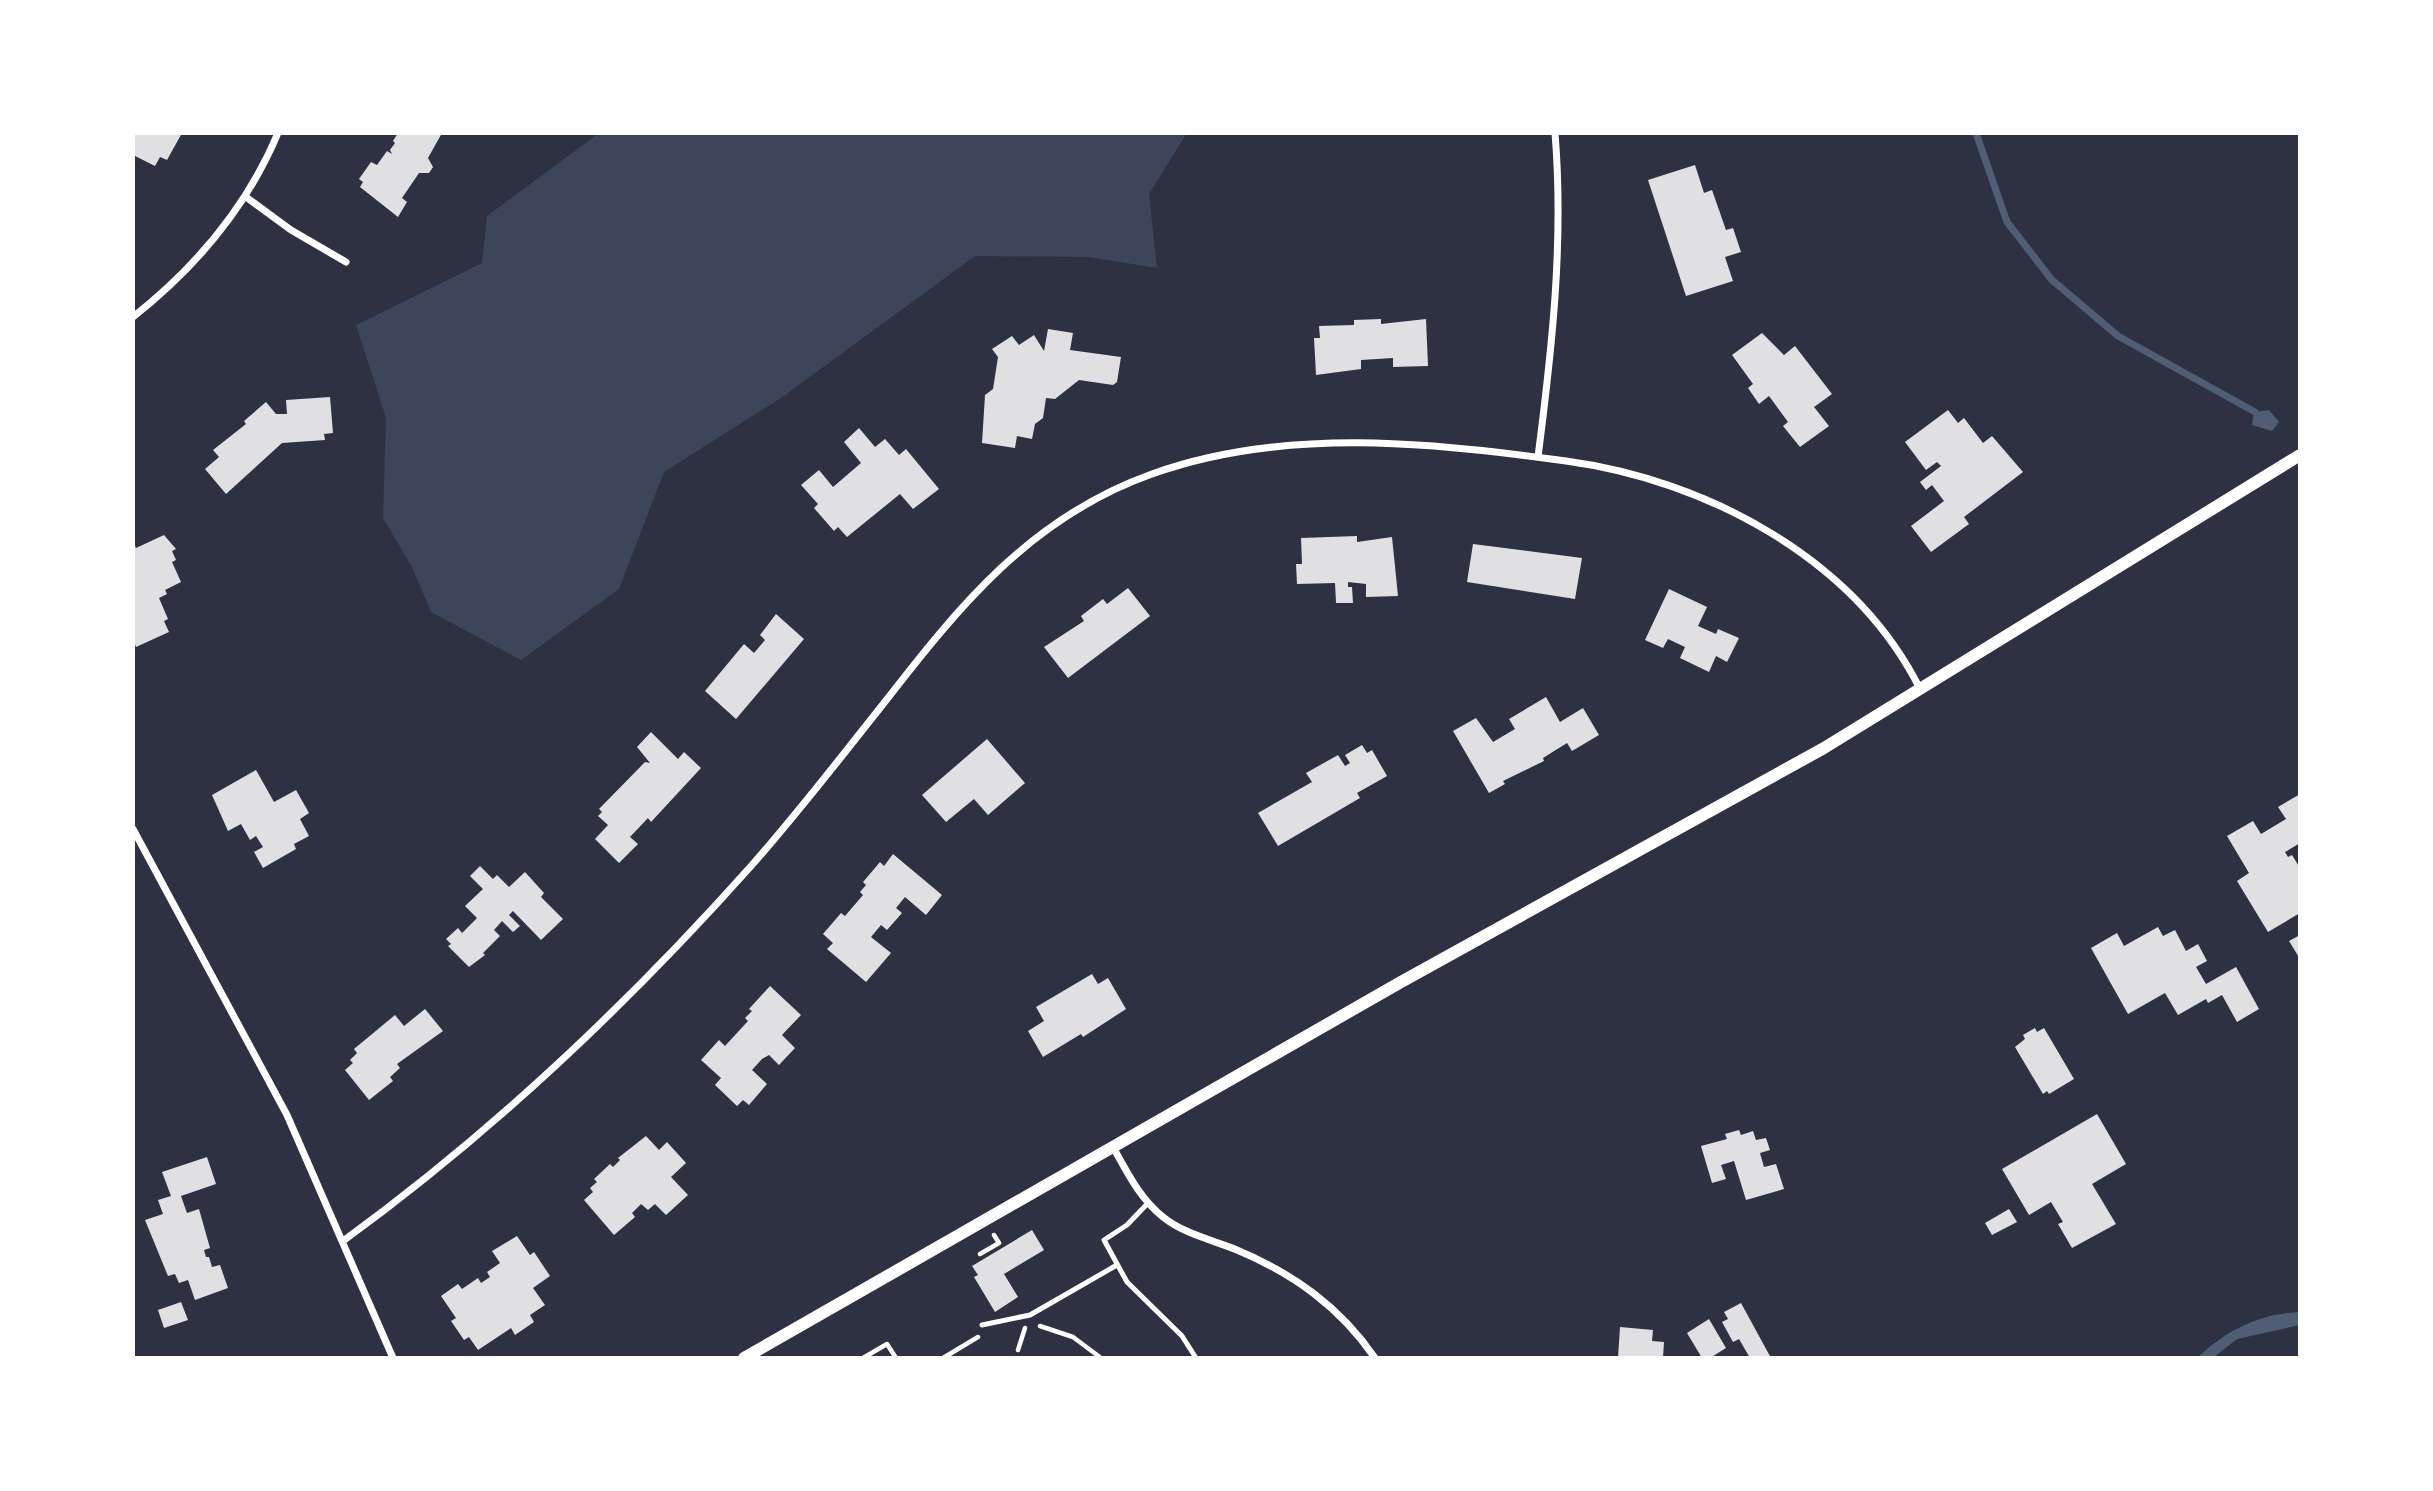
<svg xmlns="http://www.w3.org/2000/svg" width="2433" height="1491" font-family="'Open Sans',sans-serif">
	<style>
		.green { fill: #3c4559 }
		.water { fill: #4f5d75 }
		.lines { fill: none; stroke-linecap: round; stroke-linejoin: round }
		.stream { stroke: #4f5d75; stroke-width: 7 }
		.building { fill: #e0e0e3 }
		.path { stroke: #fff; stroke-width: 4.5 }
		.service { stroke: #fff; stroke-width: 5 }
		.minor { stroke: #fff; stroke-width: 7 }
		.tertiary { stroke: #fff; stroke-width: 12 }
	</style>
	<rect width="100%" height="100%" fill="#2d3142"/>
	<path class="green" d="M599,133H1187L1149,194L1157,268L1088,257L975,256L781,398L664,472L619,589L521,660L431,612L412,567L383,518L386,418L356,325L482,263L487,216Z"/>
	<path class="water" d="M2269,410L2279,422L2272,431L2252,425L2254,412Z
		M2300,1312V1325L2237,1339L2213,1358H2197C2227,1330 2258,1314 2300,1312Z"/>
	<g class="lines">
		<path class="stream" d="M1976,133L2007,222L2052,280L2118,336L2255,412"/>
	</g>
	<path class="building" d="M133,133H182L167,160L160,157L155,166L133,155Z
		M398,133H442L428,158L433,167L429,173H419L402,198L407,202L398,217L360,187L363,182L359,179L371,162L377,165L387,151L392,154L390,150L395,143L393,141Z
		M1695,165L1704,193L1712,190L1726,230L1733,228L1741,252L1725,257L1733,281L1686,296L1648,180Z
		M1381,319V324L1426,319L1428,366L1393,367V358L1361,360V369L1316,375L1314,338H1320L1319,326L1354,325V320Z
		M1048,329L1073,333L1070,350L1121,357L1117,382L1113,385L1079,380L1055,399L1046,398L1043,418L1035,424L1032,439L1017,436L1015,448L982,443L985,395L993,389L998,357L992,349L1012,336L1019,345L1034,335L1044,351Z
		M1762,333L1784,355L1795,346L1832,394L1814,407L1829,426L1800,447L1783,426L1788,422L1769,396L1759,404L1748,388L1753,384L1732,355Z
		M330,397L333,433L324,434L325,440L282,443L226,494L205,469L219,457L213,450L246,424L244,421L266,402L276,414H287L286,400Z
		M1948,410L1958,423L1964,418L1983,443L1992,436L2023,472L1964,517L1969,524L1931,552L1911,526L1944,501L1932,485L1926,490L1920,482L1941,466L1937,462L1926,470L1905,442Z
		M859,428L875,447L885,439L899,455L906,449L939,489L913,509L900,494L847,537L838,527L834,531L814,508L818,504L801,485L819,470L833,487L861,463L844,442Z
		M164,535L176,549L172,551L176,560L172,562L181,582L165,590L167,594L159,598L168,619L164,621L169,632L136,647L133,640V542L136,548Z
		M1357,536V542L1392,537L1398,596L1366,597V584L1348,582V587H1352L1353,603H1336L1335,583L1297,584L1296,564H1302L1301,538Z
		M1473,544L1582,558L1575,599L1467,582Z
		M1128,588L1150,616L1068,678L1044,647L1084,621L1081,616L1103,599L1107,604Z
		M1669,589L1707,607L1698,626L1716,634L1718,629L1739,638L1727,662L1716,656L1709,672L1680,658L1685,647L1668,639L1663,648L1645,640Z
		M776,614L804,639L736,719L705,691L744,644L754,653L765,640L760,635Z
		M1546,697L1560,722L1583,708L1599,735L1572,751L1567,743L1543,758L1544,761L1503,781L1505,784L1489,793L1453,731L1476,718L1493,742L1515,729L1509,719Z
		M651,732L678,759L684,752L701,768L651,822L648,818L630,837L638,844L619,863L595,839L608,825L598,816L602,812L599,809L645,762L650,763L637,747Z
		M987,739L1025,783L988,815L974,799L946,822L922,795Z
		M1362,745L1367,753L1372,750L1387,776L1357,793L1360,798L1278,846L1258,813L1312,782L1306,773L1338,755L1345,766L1350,763L1345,755Z
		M256,770L274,802L296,790L309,813L300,819L309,836L294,844L296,849L263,868L254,852L263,847L256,836L250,840L241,824L228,831L212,795Z
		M2300,794V843L2285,852L2288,857L2292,855L2300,868V913L2268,932L2237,881L2249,873L2227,836L2253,821L2261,834L2286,819L2278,807Z
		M893,854L942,895L926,915L905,897L896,908L902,913L887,930L881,925L871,937L891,953L866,982L827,949L833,943L823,934L841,913L845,916L863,895L860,892L866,885L863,882L880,862L884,866Z
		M480,866L493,879L497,875L509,887L525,872L544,893L541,897L563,919L541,940L513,911L509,915L520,926L513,932L502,921L494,930L500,936L483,953L485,955L469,967L448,946L451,944L446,939L458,928L462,933L477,918L465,906L483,889L470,876Z
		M2158,927L2163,936L2175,930L2186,951L2198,944L2207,961L2196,967L2206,984L2236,967L2259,1009L2237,1022L2222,995L2208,1003L2206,999L2178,1015L2165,993L2128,1014L2091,948L2117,933L2124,946Z
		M2300,935V959L2289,941Z
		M1092,974L1098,984L1108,978L1126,1009L1083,1037L1081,1034L1043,1057L1028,1031L1044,1021L1036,1007Z
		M770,986L801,1015L782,1035L795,1048L779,1065L769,1055L762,1059L752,1070L767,1084L749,1105L743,1100L737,1106L715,1085L721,1078L701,1060L719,1040L725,1046L748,1021L745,1018L752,1011L749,1009Z
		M425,1009L443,1031L397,1064L400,1068L390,1077L393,1081L369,1100L345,1070L353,1063L350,1060L357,1053L354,1049L395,1015L404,1026Z
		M2035,1028L2037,1032L2044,1028L2074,1079L2049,1094L2047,1091L2043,1094L2015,1047L2025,1039L2023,1035Z
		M2097,1114L2126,1164L2092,1184L2116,1224L2072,1248L2058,1224L2063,1222L2051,1202L2029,1215L2002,1169Z
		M1739,1130L1741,1135L1753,1131L1756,1140L1766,1138L1770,1150L1760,1153L1764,1167L1776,1164L1784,1189L1746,1200L1734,1161L1721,1165L1726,1179L1712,1183L1701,1146L1727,1139L1725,1134Z
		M646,1136L659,1150L667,1142L686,1163L671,1177L688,1195L666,1215L655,1204L648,1210L641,1204L632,1213L635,1217L614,1235L584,1200L593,1192L590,1188L597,1182L594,1179L610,1164L613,1167L620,1160L618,1158Z
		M207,1157L216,1184L181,1196L187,1213L199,1209L210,1248L204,1250L206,1257H209L212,1267L220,1265L228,1288L195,1300L188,1280L179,1283L175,1274L168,1276L145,1220L163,1214L158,1200L171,1196L162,1172Z
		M2009,1209L2017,1222L1992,1235L1985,1223Z
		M1032,1230L1044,1250L1004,1274L1018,1297L995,1312L974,1277L978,1275L972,1266Z
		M517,1236L530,1255L534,1252L550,1276L533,1288L545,1305L530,1315L534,1322L515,1335L511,1328L478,1350L469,1337L464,1340L451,1321L456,1318L441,1296L458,1284L462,1289L478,1278L481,1283L490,1277L487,1272L500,1263L492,1251Z
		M181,1302L188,1320L164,1328L158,1310Z
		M1741,1303L1771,1358H1750L1739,1339L1733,1342L1722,1322L1728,1319L1724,1312Z
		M1709,1319L1726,1348L1710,1358H1702L1687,1333Z
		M1620,1327L1653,1330L1652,1341L1664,1342L1663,1358H1618Z"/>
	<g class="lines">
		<path class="path" d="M980,1254L999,1243L994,1235
			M1040,1326L1073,1337L1101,1358
			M1018,1350L1025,1328
			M863,1358L887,1344L896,1358
			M943,1358L978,1337"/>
		<path class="service" d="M1148,1203L1127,1225L1104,1240L1127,1282L1182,1336L1196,1358
			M982,1325L1030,1315L1117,1265"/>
		<path class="minor" d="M246,197L291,230L346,262
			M133,317C195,268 247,207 278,133
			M1538,457C1552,348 1564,242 1555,133
			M133,829L287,1115L393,1358
			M1113,1147C1127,1172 1140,1199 1163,1217C1184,1234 1213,1240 1237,1250C1294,1274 1340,1307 1375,1358
			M343,1241C493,1132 629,1003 752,865C798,813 841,757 884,703C960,605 1031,517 1152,474C1283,427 1431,442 1566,461C1707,480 1855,559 1920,689"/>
		<path class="tertiary" d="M744,1358L1401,982L1824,748L2300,455"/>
	</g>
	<rect width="2433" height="1491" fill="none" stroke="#ffffff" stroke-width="270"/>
</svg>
